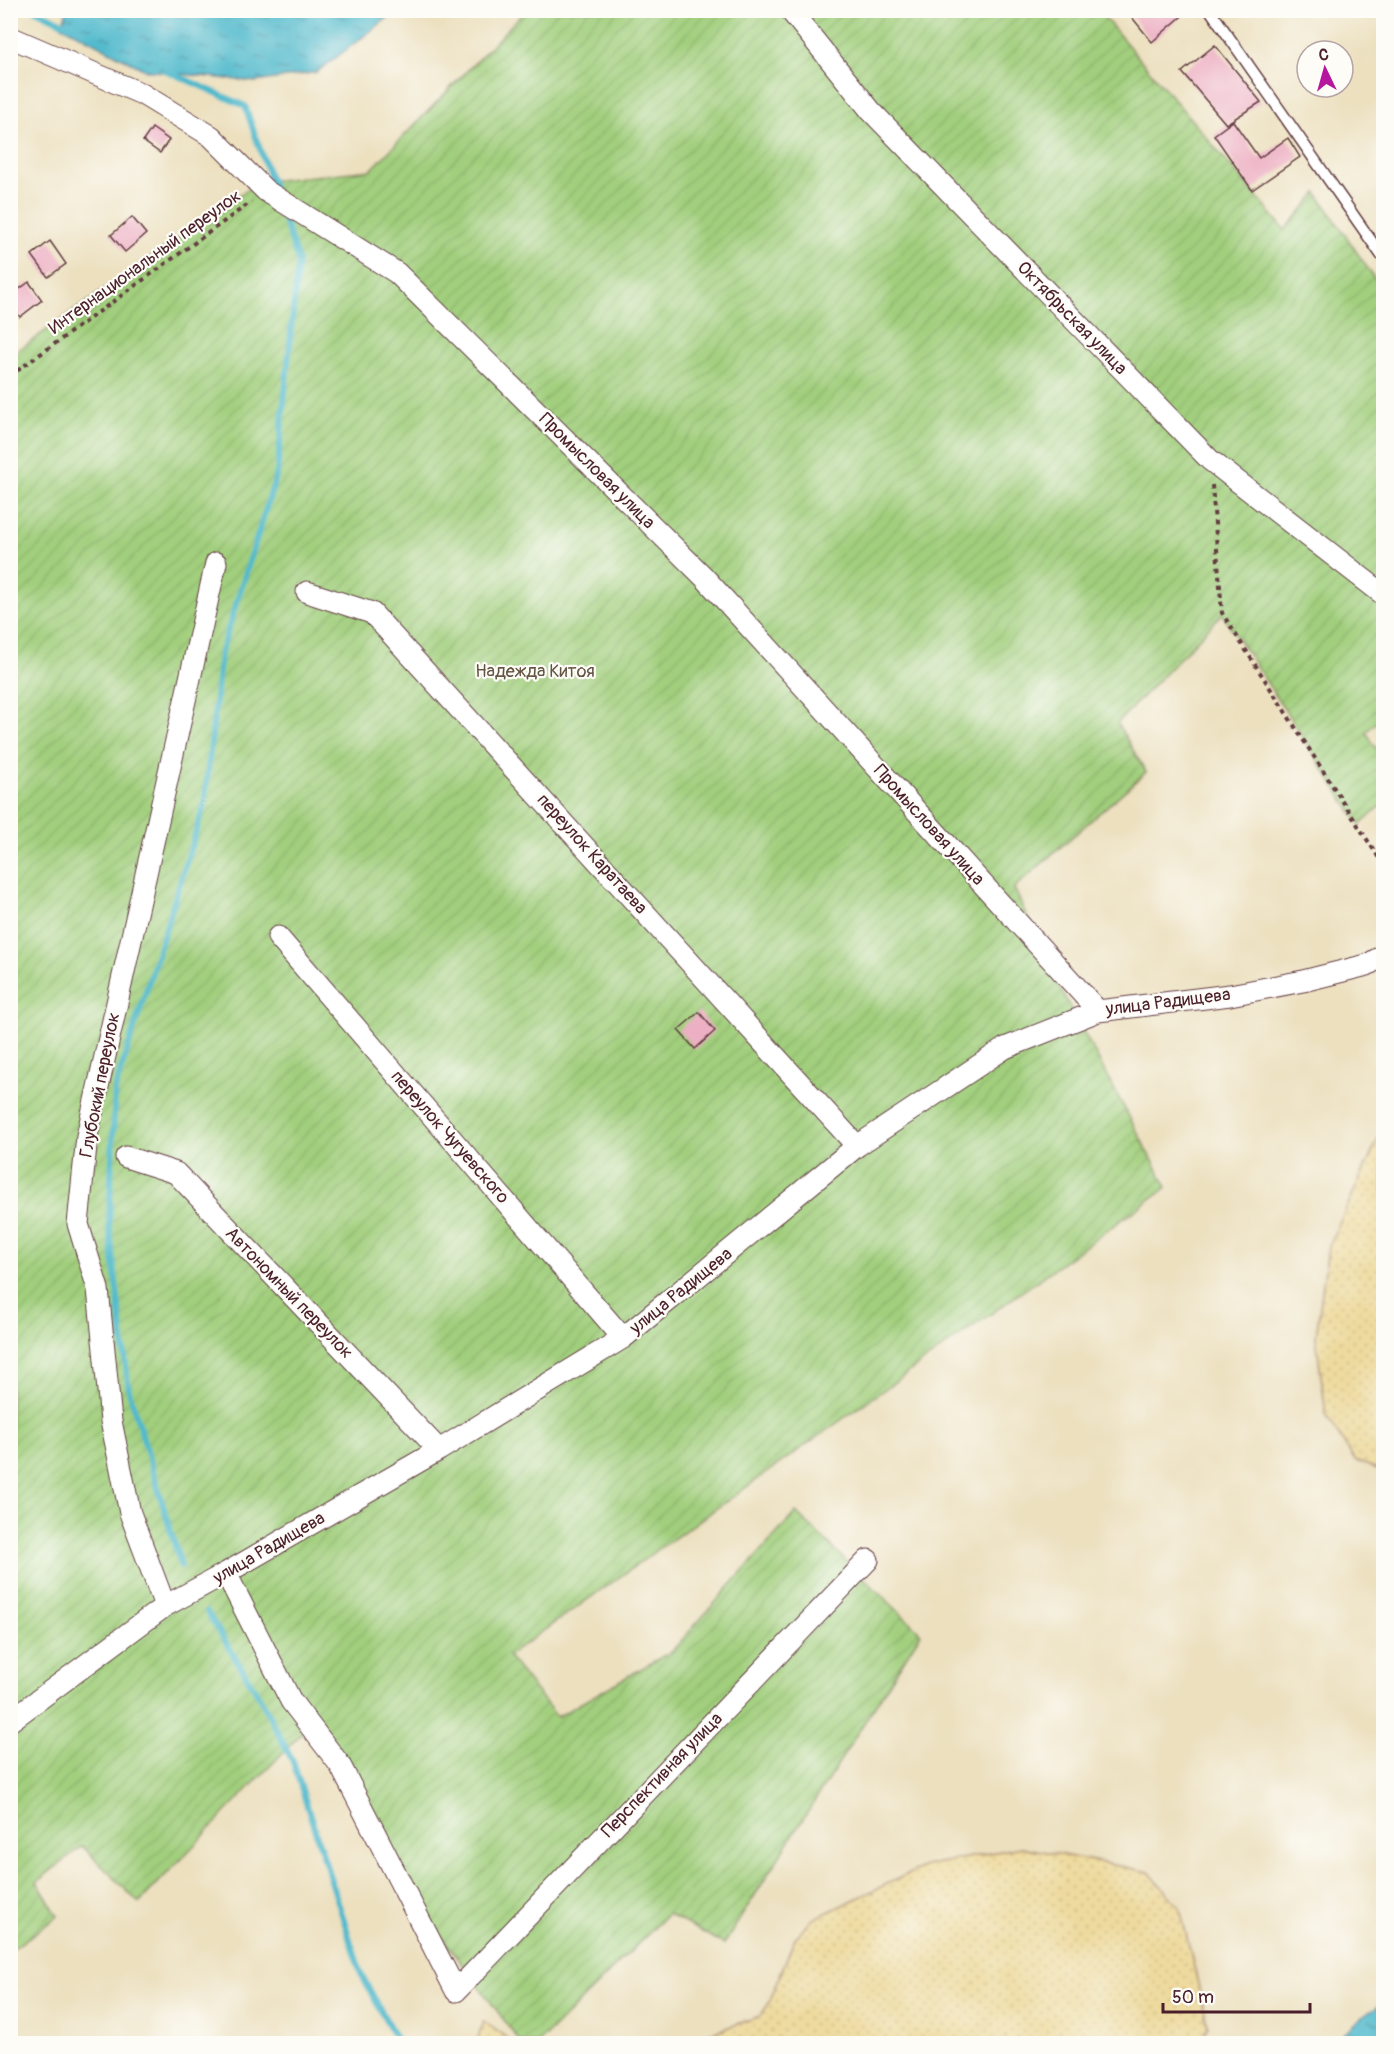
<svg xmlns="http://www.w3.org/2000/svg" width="1394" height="2054" font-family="Pangolin,sans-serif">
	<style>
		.sand { fill: url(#sand-dots); stroke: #9c7c64; stroke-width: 1.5 }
		.garden { fill: url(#garden-furrows); stroke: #767754; stroke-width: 1.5 }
		.water { fill: url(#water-ripples); stroke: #4c6c7c; stroke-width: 1.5 }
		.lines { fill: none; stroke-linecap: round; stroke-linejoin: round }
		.stream { stroke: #4fb9cc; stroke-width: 6 }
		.building { fill: #edafc3 }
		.lane-casing { stroke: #623c41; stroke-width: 13 }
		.street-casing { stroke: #623c41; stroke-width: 23 }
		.path { stroke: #623c41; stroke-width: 4; stroke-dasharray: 4.5 4.5; stroke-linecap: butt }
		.lane { stroke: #fff; stroke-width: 10 }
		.street { stroke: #fff; stroke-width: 21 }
		.labels { text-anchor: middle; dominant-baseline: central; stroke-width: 4.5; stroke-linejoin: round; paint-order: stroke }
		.street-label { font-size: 18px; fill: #4a1f2b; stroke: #fdfcf7 }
		.park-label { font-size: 18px; fill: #645444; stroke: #fdfcf7 }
	</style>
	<defs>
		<pattern id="sand-dots" width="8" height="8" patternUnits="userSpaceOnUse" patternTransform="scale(1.5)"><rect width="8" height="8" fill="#eeda9e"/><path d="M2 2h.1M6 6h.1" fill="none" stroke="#cebb88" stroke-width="1.8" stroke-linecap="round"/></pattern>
		<pattern id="garden-furrows" width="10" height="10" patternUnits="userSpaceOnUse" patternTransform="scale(1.5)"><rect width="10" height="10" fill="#a1cf7d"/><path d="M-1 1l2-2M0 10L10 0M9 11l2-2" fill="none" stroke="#8cb16c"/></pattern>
		<pattern id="water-ripples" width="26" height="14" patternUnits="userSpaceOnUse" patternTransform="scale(1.5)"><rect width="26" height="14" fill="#4fb9cc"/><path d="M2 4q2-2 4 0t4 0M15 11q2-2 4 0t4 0" fill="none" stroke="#4496a6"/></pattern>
	</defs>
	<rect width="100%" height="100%" fill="#fdfcf7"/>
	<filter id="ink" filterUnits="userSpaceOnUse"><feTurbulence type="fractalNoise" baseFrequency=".0167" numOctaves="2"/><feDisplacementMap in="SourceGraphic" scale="12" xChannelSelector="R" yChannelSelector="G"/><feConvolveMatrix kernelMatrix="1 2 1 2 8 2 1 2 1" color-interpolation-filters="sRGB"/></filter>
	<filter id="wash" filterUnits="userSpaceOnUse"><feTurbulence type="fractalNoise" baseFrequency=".008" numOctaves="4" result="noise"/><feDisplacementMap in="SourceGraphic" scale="24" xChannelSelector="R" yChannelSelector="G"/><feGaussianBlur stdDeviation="1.35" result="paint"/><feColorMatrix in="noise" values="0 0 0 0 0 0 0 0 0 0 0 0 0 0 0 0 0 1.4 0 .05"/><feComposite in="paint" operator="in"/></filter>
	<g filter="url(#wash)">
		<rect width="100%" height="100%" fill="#ece0bf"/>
		<path class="sand" d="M1383,1129V1471L1355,1461L1326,1415L1316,1337L1328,1248Z
			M1021,1847L1149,1872L1180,1908L1208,2026L1201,2043H683L760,2016L768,2005L795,1938L813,1919L925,1866Z
			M483,2021L514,2043H477Z"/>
		<path class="garden" d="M528,10L1099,11L1285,230L1317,193L1383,291L1384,715L1366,732L1383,759V804L1360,825L1222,614L1117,723L1146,772L1014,888L1056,981L1167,1187L1026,1289L508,1656L557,1717L672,1651L796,1512L921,1633L724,1944L668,1914L539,2043H521L403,1884L318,1716L139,1903L82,1846L37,1882L58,1916L11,1950L10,356L258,182L371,170L517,19Z"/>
		<path class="water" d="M67,10H405V11L393,14L317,72L256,82L145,70L62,26Z
			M1383,2002V2043H1332L1369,2012Z"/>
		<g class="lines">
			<path class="stream" d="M36,10L69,26
				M165,70L245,106L273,187
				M181,1566L129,1391L109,1223L115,1089L204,806L221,652L277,473L298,261L280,208
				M207,1612L260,1698L293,1762L361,1974L399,2044"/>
		</g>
		<g id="blocks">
			<path class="building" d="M1126,10H1189L1152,42Z
				M1215,45L1261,102L1226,124L1182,72Z
				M1233,121L1259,158L1288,138L1300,157L1252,190L1214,135Z
				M152,128L169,140L160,153L143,141Z
				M132,217L146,234L125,252L111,235Z
				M50,241L66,264L48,277L32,255Z
				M29,282L42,300L20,317L10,304V296Z
				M699,1012L715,1031L695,1049L678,1030Z"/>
		</g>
	</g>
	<g filter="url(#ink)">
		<use href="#blocks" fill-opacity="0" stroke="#623c41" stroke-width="1.5"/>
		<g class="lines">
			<defs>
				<path id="lane" d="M1210,10L1384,259"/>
				<path id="street" d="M790,10L871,111L1210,460L1384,595
					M10,37L142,94L211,136L266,191L397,273L704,577L1098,1011
					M307,592L372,613L857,1146
					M278,937L623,1338
					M126,1157L176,1173L439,1450
					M226,1573L291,1701L340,1765L456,1991L868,1560
					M165,1606L130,1513L111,1421L98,1289L78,1224L87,1136L216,563
					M10,1721L165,1606L226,1573L439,1450L623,1338L857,1146L1005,1048L1098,1011L1230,995L1303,981L1367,965L1384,955"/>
			</defs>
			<use href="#lane" class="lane-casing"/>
			<use href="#street" class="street-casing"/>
			<path class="path" d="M10,376L251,202
				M1212,485L1222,613L1384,866"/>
			<use href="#lane" class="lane"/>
			<use href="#street" class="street"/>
		</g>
	</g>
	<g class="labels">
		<g class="street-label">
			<text transform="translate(145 262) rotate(-36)">Интернациональный переулок</text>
			<text transform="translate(1072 318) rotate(46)">Октябрьская улица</text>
			<text transform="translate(597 471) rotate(45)">Промысловая улица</text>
			<text transform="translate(929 825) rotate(48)">Промысловая улица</text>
			<text transform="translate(592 854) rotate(48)">переулок Каратаева</text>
			<text transform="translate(1168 1002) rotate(-7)">улица Радищева</text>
			<text transform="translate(100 1085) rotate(-79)">Глубокий переулок</text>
			<text transform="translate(450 1137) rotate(49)">переулок Чугуевского</text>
			<text transform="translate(681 1291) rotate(-39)">улица Радищева</text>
			<text transform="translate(289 1293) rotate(46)">Автономный переулок</text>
			<text transform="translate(269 1548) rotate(-30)">улица Радищева</text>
			<text transform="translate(662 1775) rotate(-46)">Перспективная улица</text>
		</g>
		<g class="park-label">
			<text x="535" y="671">Надежда Китоя</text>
		</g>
	</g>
	<rect width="1394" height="2054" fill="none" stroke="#fdfcf7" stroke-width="36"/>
	<g transform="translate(1325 69) rotate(355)"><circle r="28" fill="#fdfcf7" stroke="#b5a4a5" stroke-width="1.5"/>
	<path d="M0-4.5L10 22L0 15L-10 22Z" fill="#b5179e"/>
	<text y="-9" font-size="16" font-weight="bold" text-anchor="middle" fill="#4a1f2b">С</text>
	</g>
	<path d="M1163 2003v9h147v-9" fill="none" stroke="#4a1f2b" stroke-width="3"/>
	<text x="1172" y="2003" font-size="18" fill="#4a1f2b" stroke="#fdfcf7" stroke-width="4.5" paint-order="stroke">50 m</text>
</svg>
